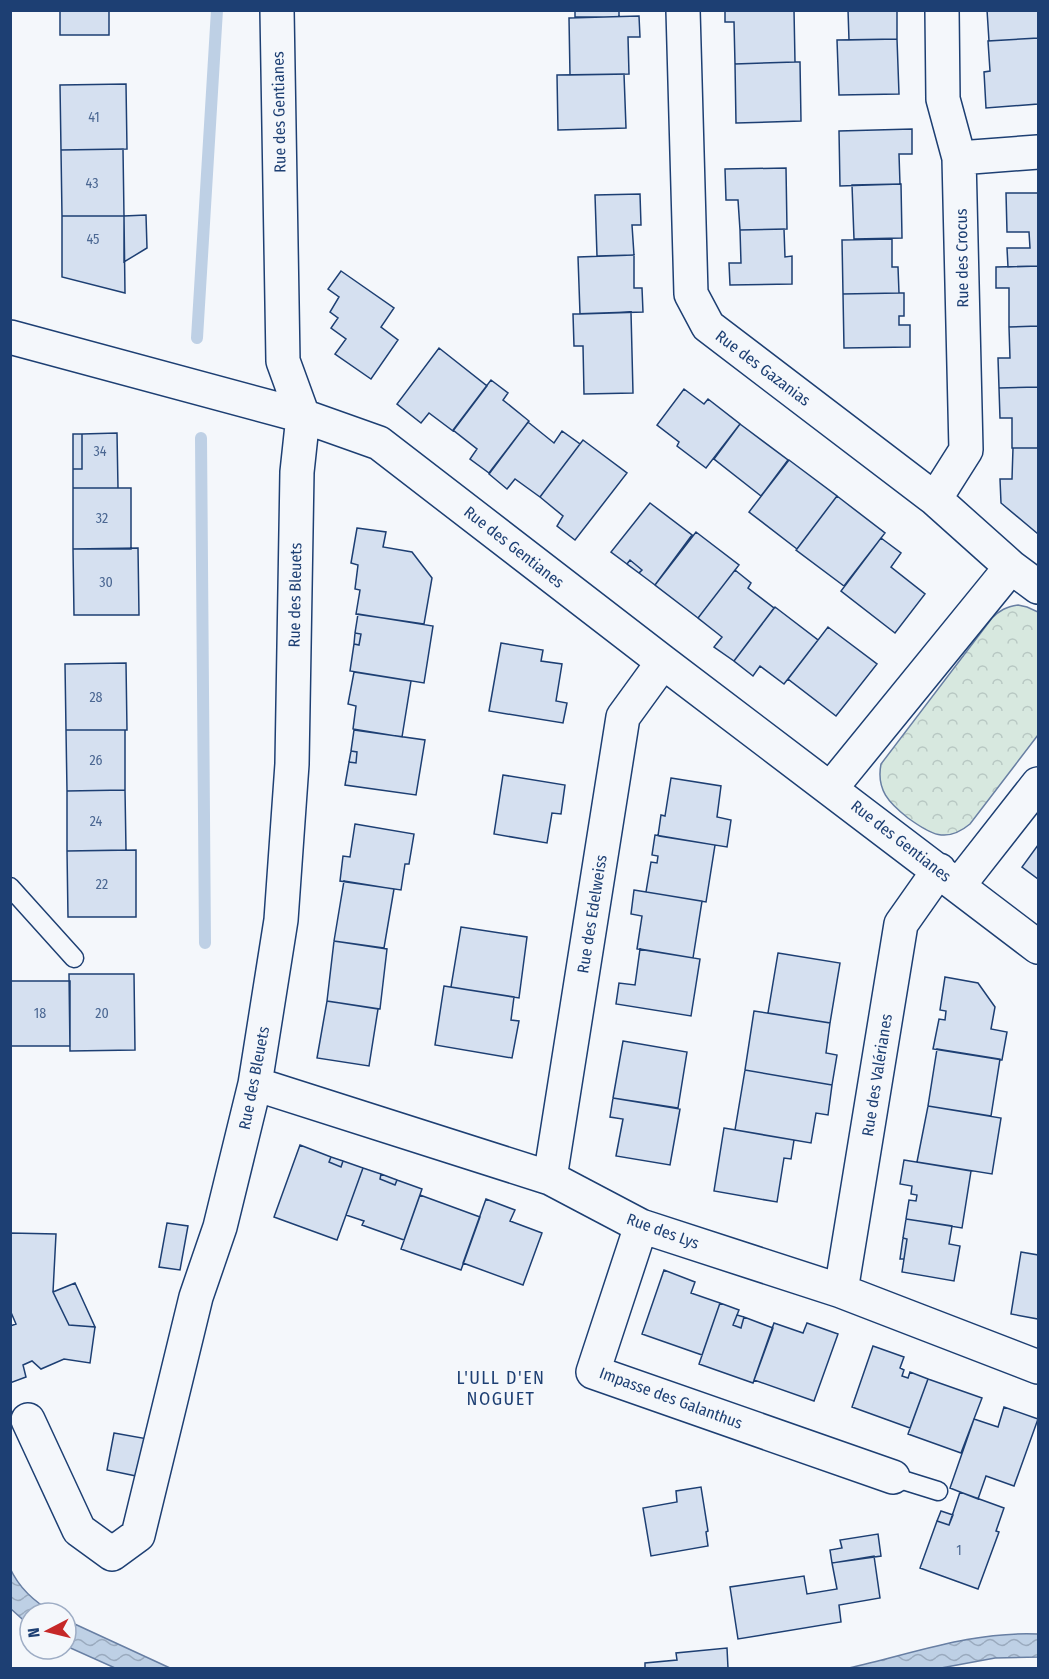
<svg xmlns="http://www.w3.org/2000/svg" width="1049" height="1679" font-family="'Fira Sans Condensed',sans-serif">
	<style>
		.forest { fill: url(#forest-crowns); stroke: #687fa3; stroke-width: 1.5 }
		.water { fill: url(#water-waves); stroke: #687fa3; stroke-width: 1.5 }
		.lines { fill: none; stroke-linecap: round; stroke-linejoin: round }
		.stream { stroke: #bed0e5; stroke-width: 12 }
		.building { fill: #d5e0f0; stroke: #1d3f73; stroke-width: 1.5 }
		.service-casing { stroke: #1d3f73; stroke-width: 21 }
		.minor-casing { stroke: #1d3f73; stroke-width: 36 }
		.service { stroke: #f4f7fb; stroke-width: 18 }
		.minor { stroke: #f4f7fb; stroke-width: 33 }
		.labels { text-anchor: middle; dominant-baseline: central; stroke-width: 4.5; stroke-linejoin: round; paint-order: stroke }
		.number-label { font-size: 14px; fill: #4b6792 }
		.street-label { font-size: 16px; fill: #1d3f73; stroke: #f4f7fb }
		.neighbourhood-label { font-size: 18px; letter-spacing: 1.5px; fill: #1d3f73; stroke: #f4f7fb }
	</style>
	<defs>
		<pattern id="forest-crowns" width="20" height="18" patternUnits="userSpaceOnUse" patternTransform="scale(1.5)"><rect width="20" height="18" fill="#d7e8df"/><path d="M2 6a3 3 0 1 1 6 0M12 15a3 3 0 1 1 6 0" fill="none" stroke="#b8c8c3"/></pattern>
		<pattern id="water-waves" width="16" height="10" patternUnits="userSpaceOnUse" patternTransform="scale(1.5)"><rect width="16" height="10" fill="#bed0e5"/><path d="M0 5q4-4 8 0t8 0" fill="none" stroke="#9aaabe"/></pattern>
	</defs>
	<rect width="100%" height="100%" fill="#f4f7fb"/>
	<path class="forest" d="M1018,605L1027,607L1038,612V735L970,824C946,844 930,834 908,818C889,803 876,790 881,764L992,618C1000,610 1006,607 1018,605Z"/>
	<path class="water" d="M10,1568C19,1588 36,1603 54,1613H30V1626L11,1609Z
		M66,1620L170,1668H115L66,1646Z
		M1038,1634V1657L995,1658L941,1668H849C912,1654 972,1631 1038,1634Z"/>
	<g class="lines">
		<path class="stream" d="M197,338L217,10
			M201,438L205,943"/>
	</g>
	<path class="building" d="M60,10H109V35H60Z
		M575,10H619V17H575Z
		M725,10H794L795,62L735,64L734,22H725Z
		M848,10H897V39L849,40Z
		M987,10H1038V38L989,41Z
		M639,16L640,37H628L629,74L570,75L569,18Z
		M1038,38V104L986,108L984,72L990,71L988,41Z
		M897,39L899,94L839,95L837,40Z
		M795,62H800L801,121L736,123L735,64Z
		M624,74L626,128L558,130L557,75Z
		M126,84L127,149L61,150L60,85Z
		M912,129V154H899L900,184L840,186L839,131Z
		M123,149L124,216H62L61,150Z
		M786,168L787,229L740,230L738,200H726L725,169Z
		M901,184L902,238L854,239L852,185Z
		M1006,193H1038V266L1008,267L1007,248H1030L1029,232H1007Z
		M640,194L641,225H632L634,255L597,256L595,195Z
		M146,215L147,248L124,262V216Z
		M62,216H124L125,293L62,277Z
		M784,229L785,257L792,256V284L730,285L729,263H741L740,230Z
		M892,239V267H898L899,293L843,294L842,240Z
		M634,255V288H642L643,312L580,314L578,257Z
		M1038,266V326L1009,327V288H996V267Z
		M341,271L394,308L381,327L398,340L371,379L335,354L346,339L331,328L338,318L330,312L339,297L328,289Z
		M899,293H904V316H899V325H910V347L844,348L843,294Z
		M631,312L633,393L584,394L583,346H574L573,314Z
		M1038,326V387L999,388L998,358H1010L1009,327Z
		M439,348L487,386L453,431L429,413L421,423L397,404Z
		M491,380L508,393L503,400L529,421L489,473L470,459L477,449L453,430Z
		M1038,387V448H1012V418H1000L999,388Z
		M684,389L704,404L708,399L740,424L706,468L677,446L679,442L657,425Z
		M528,422L554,443L562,431L580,444L540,497L515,479L507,489L489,474Z
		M740,424L788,460L761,496L714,459Z
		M117,433L118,488H73V469H82V434Z
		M73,434H82V469H73Z
		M583,440L627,473L575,540L557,526L563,516L540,497Z
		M1013,448H1038V534L1001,503L1000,479H1012Z
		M789,460L837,496L797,549L749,512Z
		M73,488H131V549H73Z
		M837,496L885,533L844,586L796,550Z
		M650,503L692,535L655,585L639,573L642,570L630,560L627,564L611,552Z
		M357,528L386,532L383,547L412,552L432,578L424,624L356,614L360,590L355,589L358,565L351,563Z
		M696,532L739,565L698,618L655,585Z
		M881,538L901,553L891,567L925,594L895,633L841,591Z
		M138,548L139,615H74L73,549Z
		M630,560L642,570L639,573L627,564Z
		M735,570L751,583L748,588L774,608L734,661L714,647L722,637L698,618Z
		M775,607L818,640L784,684L760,666L753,676L734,661Z
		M358,614L433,626L424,683L350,671L354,644L359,645L361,634L355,633Z
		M828,627L877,664L836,716L788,679Z
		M355,633L361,634L359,645L354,644Z
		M501,643L543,650L541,661L562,664L556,701L567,703L563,723L489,711Z
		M126,663L127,730H66L65,664Z
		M354,672L411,681L402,737L353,729L356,706L348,704Z
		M66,730H125V790L67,791Z
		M354,730L425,740L416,795L345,785L349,762L356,763L357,752L351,751Z
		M351,751L357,752L356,763L349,762Z
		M503,775L565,785L561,814L552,813L547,843L494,834Z
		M671,778L721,786L717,817L731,820L727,847L658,836L661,815L665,816Z
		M125,790L126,850L67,851V791Z
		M355,824L414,834L409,864H405L401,890L340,881L343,856L350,857Z
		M655,835L715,845L706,902L646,892L651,862L657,863L658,856L652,855Z
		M1038,845V879L1022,867Z
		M136,850V917H68L67,851Z
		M344,881L394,889L384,948L334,941Z
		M634,890L702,901L693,958L637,949L642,916L631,914Z
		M461,927L527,937L519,998L451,987Z
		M334,941L387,949L380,1009L327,1001Z
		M640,949L700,959L691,1016L616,1004L619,983L635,985Z
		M778,953L840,963L830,1023L768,1013Z
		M69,974H134L135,1050L70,1051Z
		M945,977L978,983L995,1007L991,1029L1007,1032L1002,1060L933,1049L939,1019L945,1020L946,1011L940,1010Z
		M10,981H70V1046H10Z
		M444,986L514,997L511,1020L519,1021L512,1058L435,1045Z
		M327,1001L378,1009L369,1066L317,1058Z
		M754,1011L830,1023L826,1053L837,1055L832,1085L745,1070Z
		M623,1041L687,1052L678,1108L613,1098Z
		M937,1049L1000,1059L991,1116L928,1106Z
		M745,1070L832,1085L828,1115L816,1113L811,1143L735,1130Z
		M613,1098L680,1109L670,1165L616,1156L623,1119L610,1117Z
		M928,1106L1001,1118L992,1174L917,1162Z
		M724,1128L794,1140L791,1159L784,1158L777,1202L714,1191Z
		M300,1145L331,1157L329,1162L341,1167L343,1161L363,1168L337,1240L274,1217Z
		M331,1157L343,1161L341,1167L329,1162Z
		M904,1160L971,1171L962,1228L906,1219L909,1200L916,1201L917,1195L911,1194L912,1186L900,1184Z
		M363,1168L381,1174L380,1179L395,1185L397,1180L422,1189L404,1240L362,1225L364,1221L346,1215Z
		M381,1174L397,1180L395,1185L380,1179Z
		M420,1195L480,1217L461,1270L401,1249Z
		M486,1199L515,1210L510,1221L542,1233L523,1285L463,1263Z
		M906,1219L952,1226L949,1244L960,1246L954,1281L902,1272L907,1239L903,1238Z
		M167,1223L188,1226L180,1270L159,1267Z
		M10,1233L56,1234L53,1292L69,1325L95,1327L90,1363L64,1359L41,1369L32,1361L23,1365L26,1377L10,1383V1326L16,1324L10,1310Z
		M903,1238L907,1239L904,1259H900Z
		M1021,1252L1038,1255V1319L1011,1314Z
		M664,1270L695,1282L691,1293L720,1303L702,1355L642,1334Z
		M75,1283L95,1327L69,1325L53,1292Z
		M720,1303L739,1310L733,1325L741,1328L744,1317L773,1328L753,1383L699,1364Z
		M737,1315L744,1317L741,1328L733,1325Z
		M774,1323L803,1333L807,1323L838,1334L814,1401L754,1380Z
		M873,1346L904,1357L900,1368L904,1370L902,1376L908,1378L910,1372L928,1379L910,1428L852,1407Z
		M928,1379L982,1398L961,1453L908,1434Z
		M1004,1407L1038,1419L1014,1486L986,1476L978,1499L950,1488L974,1419L998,1427Z
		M114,1433L148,1439L141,1477L107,1470Z
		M701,1487L708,1531L706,1532L708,1546L651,1556L643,1508L677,1502L676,1491Z
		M960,1492L1004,1508L996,1531L999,1532L978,1589L920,1568L937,1521L949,1525Z
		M941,1511L953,1515L949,1525L937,1521Z
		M878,1534L881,1556L832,1563L830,1550L842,1548L840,1540Z
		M874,1556L880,1598L839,1605L841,1622L738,1639L730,1587L804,1576L807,1594L837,1589L832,1563Z
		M727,1648L728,1668H645V1663L677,1660L676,1653Z"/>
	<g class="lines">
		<defs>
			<path id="service" d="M10,887L74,958
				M893,1477L938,1491"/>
			<path id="minor" d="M277,10L283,361L303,416L379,443L663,662L1038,947
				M683,10L691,294L708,326L935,499L1011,567L1038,587
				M959,158L1038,152
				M10,337L303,416L297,472L292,764L281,920L255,1084L220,1227L196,1297L138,1535L112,1554L79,1530L28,1420
				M935,499L966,450L959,158L943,99L942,10
				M831,788L1011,567
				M958,886L1038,784
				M255,1084L550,1178L641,1226L841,1291L1038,1367
				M550,1178L623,717L663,662
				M641,1226L593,1372L893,1477
				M841,1291L901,924L939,870"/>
		</defs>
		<use href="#service" class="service-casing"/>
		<use href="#minor" class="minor-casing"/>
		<use href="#service" class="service"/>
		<use href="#minor" class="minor"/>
	</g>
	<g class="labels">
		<g class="number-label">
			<text x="94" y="117">41</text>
			<text x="92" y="183">43</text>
			<text x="93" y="239">45</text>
			<text x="100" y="451">34</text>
			<text x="102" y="518">32</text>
			<text x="106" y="582">30</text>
			<text x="96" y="697">28</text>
			<text x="96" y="760">26</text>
			<text x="96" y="821">24</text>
			<text x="102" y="884">22</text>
			<text x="40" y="1013">18</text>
			<text x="102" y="1013">20</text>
			<text x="959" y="1550">1</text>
		</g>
		<g class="street-label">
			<text transform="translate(279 112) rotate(-91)">Rue des Gentianes</text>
			<text transform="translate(962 258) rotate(-91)">Rue des Crocus</text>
			<text transform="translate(763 368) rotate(37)">Rue des Gazanias</text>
			<text transform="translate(514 547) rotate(38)">Rue des Gentianes</text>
			<text transform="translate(295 595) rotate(-89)">Rue des Bleuets</text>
			<text transform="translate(901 841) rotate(38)">Rue des Gentianes</text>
			<text transform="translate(592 914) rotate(-81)">Rue des Edelweiss</text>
			<text transform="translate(877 1075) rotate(-81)">Rue des Valérianes</text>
			<text transform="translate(254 1078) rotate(-79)">Rue des Bleuets</text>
			<text transform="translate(663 1231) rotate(20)">Rue des Lys</text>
			<text transform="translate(671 1398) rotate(20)">Impasse des Galanthus</text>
		</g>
		<g class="neighbourhood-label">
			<text x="501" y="1378">L'ULL D'EN<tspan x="501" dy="21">NOGUET</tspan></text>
		</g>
	</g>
	<rect width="1049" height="1679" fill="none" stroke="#1d3f73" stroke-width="24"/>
	<g transform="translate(48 1631) rotate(263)"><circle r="28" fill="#f4f7fb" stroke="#9eadc5" stroke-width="1.5"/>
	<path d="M0-4.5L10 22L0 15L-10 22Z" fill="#c62828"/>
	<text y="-9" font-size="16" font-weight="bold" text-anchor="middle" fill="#1d3f73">N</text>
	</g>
</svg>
